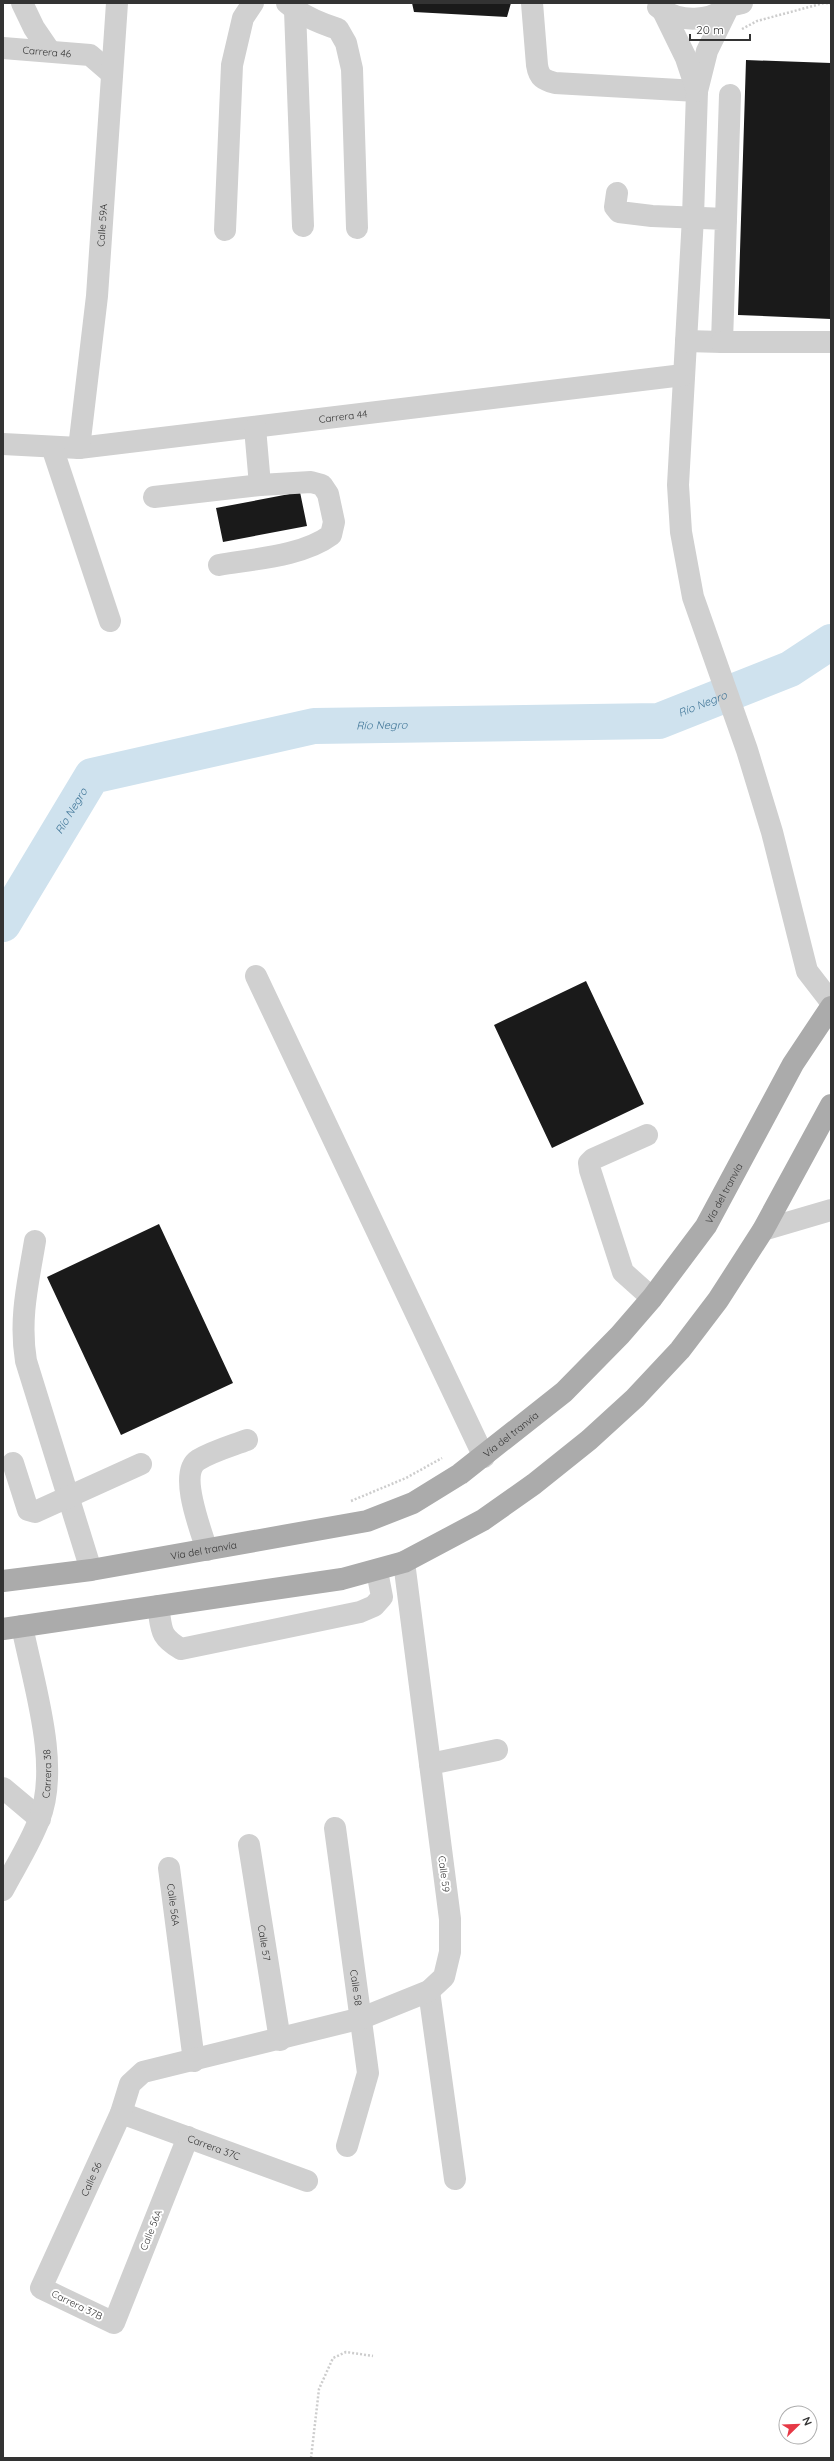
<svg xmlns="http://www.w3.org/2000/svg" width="834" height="2461" font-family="Quicksand,sans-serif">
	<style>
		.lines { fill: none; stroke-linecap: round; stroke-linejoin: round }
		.river { stroke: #cfe2ee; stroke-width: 36 }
		.building { fill: #1a1a1a }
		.path { stroke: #cdcdcd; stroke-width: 2.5; stroke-dasharray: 2 2; stroke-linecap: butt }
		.minor { stroke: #d0d0d0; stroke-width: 22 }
		.major { stroke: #ababab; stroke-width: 22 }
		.labels { text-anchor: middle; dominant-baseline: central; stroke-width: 4; stroke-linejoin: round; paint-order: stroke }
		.street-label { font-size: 10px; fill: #333; stroke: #fff }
		.water-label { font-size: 11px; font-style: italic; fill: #3f7597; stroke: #fff }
	</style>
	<rect width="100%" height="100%" fill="#fff"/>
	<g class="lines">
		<path class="river" id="s1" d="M3,924L92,776L314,726L659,721L790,669L831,642"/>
	</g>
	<path class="building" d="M412,3H511L507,17L414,12Z
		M746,60L831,63V319L738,315Z
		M300,492L307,526L223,542L216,508Z
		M586,981L644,1104L552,1148L494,1025Z
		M159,1224L233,1383L121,1435L47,1277Z"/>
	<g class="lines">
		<path class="path" d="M826,3L831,4
			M742,29L757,21L824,3
			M351,1501L406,1478L442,1458
			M311,2458L319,2389L333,2358L346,2352L373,2356"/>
		<g class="minor">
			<path d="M22,3L34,28L49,50"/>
			<path d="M287,3C302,16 319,23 338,29L346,43L352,69L357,228"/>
			<path d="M532,3L537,65C539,78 544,80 555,83L697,91"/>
			<path d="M742,3L729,6L707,51L697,91L693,217L678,485L681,532L693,597L747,750L772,832L807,971L831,1002"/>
			<path d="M658,7C678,23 712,23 731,4"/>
			<path d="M295,10L303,226"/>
			<path d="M663,11L686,58L697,91"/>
			<path id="s2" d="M3,48L90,55L112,74"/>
			<path d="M617,193L615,207L619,212L652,216L726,219L722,342L686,341"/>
			<path d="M726,219L730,95"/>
			<path d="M225,230L232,65L243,18L253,3"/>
			<path d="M722,342H831"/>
			<path id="s3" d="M3,444L79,448L683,375"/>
			<path d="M52,447L110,621"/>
			<path id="s4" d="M79,448L97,296L117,3"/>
			<path d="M154,497L260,485"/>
			<path d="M219,565C254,559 303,556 331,535L334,522L328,494L322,485L311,482L260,485L255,428"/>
			<path d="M256,976L484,1457"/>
			<path d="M647,1135L593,1159L589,1163L590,1170L623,1272L652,1298"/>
			<path d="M763,1230L831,1210"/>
			<path d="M35,1241C28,1283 19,1319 26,1361L91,1570"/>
			<path d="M13,1463L28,1510L35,1512L141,1464"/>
			<path d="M207,1550C201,1531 178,1473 198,1460C213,1451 231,1446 247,1440"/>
			<path d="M158,1606C162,1630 159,1636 181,1649L360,1612L374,1606L382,1597L377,1571"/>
			<path d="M430,1764L497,1750"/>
			<path d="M3,1788L40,1819"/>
			<path id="s5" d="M335,1828L368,2073L347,2146"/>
			<path id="s6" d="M249,1845L280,2040"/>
			<path id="s7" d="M169,1868L194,2061"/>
			<path id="s8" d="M3,1890C15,1867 30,1844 39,1820C61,1766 33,1682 22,1626"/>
			<path d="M429,1991L455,2179"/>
			<path id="s9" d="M121,2113L307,2181"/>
			<path id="s10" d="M188,2137L114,2323L41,2288L121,2113L130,2084L143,2072L362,2018L429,1991L444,1977L450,1952V1919L404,1562"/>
		</g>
		<g class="major">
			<path id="s11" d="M3,1581L91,1570L367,1521L413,1503L460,1474L564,1392L620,1335L652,1298L706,1226L793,1064L831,1007"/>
			<path d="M3,1629L342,1579L404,1562L483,1520L534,1484L589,1440L635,1398L680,1350L718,1300L763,1230L831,1105"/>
		</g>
	</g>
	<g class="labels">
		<g class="street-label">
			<text stroke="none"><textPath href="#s2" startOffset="44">Carrera 46</textPath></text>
			<text stroke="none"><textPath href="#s4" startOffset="224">Calle 59A</textPath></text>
			<text stroke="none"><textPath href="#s3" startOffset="342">Carrera 44</textPath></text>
			<text stroke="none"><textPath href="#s11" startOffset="862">Vía del tranvía</textPath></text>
			<text stroke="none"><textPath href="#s11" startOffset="538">Vía del tranvía</textPath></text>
			<text stroke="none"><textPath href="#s11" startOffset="203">Vía del tranvía</textPath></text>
			<text stroke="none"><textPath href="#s8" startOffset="126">Carrera 38</textPath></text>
			<text transform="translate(444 1874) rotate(83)">Calle 59</text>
			<text stroke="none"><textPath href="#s7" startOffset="37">Calle 56A</textPath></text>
			<text stroke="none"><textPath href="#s6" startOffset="99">Calle 57</textPath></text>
			<text stroke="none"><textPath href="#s5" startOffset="161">Calle 58</textPath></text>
			<text stroke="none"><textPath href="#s9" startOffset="99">Carrera 37C</textPath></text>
			<text stroke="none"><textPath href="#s10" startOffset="401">Calle 56</textPath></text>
			<text transform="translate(151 2230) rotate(-68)">Calle 56A</text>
			<text transform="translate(77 2305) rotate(26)">Carrera 37B</text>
		</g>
		<g class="water-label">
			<text stroke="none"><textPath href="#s1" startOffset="792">Río Negro</textPath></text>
			<text stroke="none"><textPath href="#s1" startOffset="468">Río Negro</textPath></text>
			<text stroke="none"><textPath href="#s1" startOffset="132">Río Negro</textPath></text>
		</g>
	</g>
	<rect width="834" height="2461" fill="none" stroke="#333333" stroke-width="8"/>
	<g transform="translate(798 2425) rotate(67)"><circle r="19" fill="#ffffff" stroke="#adadad"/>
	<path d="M0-3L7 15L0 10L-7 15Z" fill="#e63946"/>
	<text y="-6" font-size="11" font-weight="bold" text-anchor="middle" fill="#333333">N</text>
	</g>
	<path d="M690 34v6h60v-6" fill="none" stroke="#333333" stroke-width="2"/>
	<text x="696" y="34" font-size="12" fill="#333333" stroke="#ffffff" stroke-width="3" paint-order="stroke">20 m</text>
</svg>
